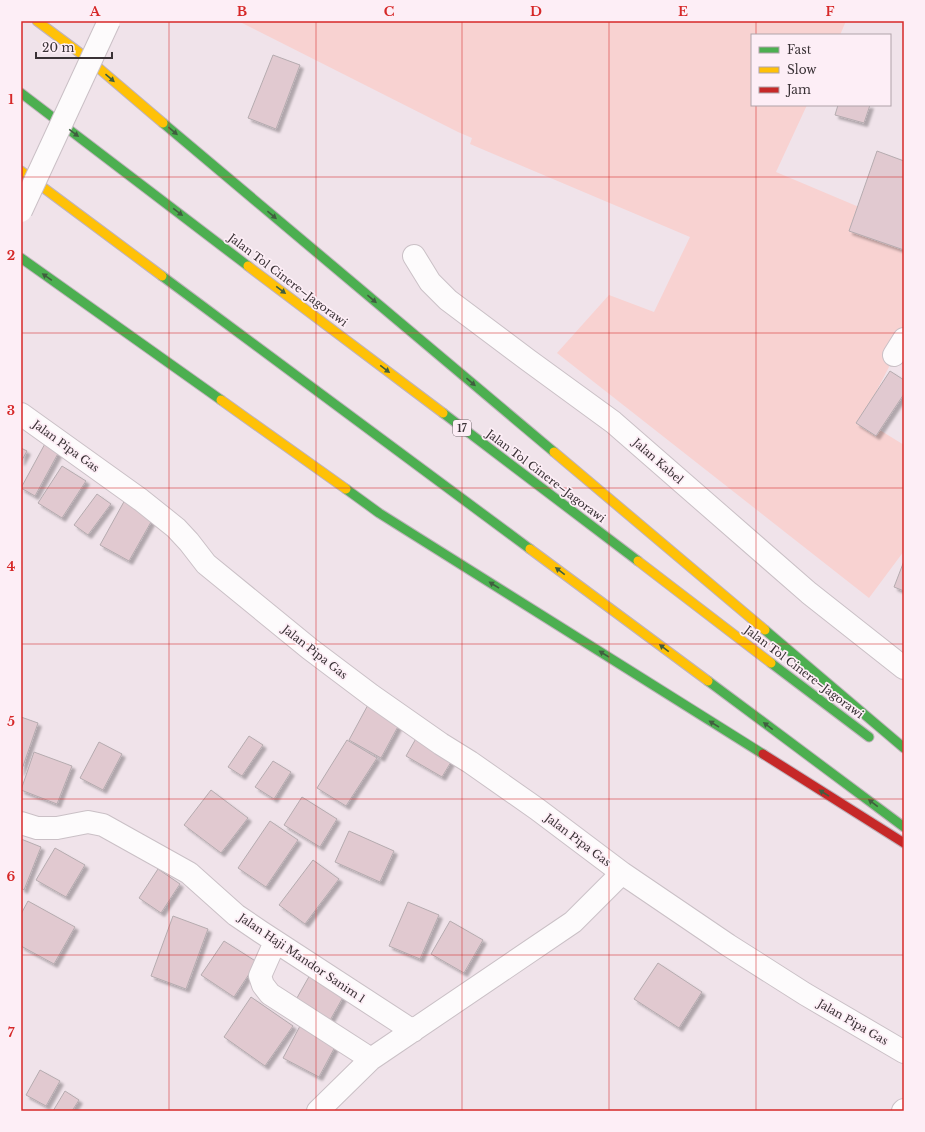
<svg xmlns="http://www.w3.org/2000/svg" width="925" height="1132" font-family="'Libre Baskerville',serif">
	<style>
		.green { fill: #f8d2d1 }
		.building { fill: #e1c9d0; stroke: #b5abaf; filter: url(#shadow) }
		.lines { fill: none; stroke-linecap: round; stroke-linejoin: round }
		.street-casing { stroke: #cac0c6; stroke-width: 24 }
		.fast-casing { stroke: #bfb3bc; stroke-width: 11 }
		.slow-casing { stroke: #bfb3bc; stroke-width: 11 }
		.jam-casing { stroke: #bfb3bc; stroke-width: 11 }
		.street { stroke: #fdfbfc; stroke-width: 22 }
		.fast { stroke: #4caf50; stroke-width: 9 }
		.slow { stroke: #ffc107; stroke-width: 9 }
		.jam { stroke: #c62828; stroke-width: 9 }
		.street-bridge-casing { stroke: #cac0c6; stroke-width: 24; stroke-linecap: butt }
		.street-bridge { stroke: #fdfbfc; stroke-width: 22 }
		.oneway { fill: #405e3f }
		.grid { fill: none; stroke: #d62828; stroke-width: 1; stroke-opacity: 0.55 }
		.labels { text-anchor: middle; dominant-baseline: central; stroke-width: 3.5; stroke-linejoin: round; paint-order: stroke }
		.shield { fill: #fdeef6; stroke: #746a70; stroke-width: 1 }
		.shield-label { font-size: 10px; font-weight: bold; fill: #3a3236 }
		.street-label { font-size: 11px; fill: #3a3236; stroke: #fdeef6 }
		.neatline { fill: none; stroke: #d62828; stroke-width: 1.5 }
		.grid-label { font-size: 13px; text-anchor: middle; font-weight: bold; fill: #d62828 }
	</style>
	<defs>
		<filter id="shadow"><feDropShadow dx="3.5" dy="3.5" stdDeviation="1" flood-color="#0004"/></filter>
	</defs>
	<rect width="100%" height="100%" fill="#f0e3ea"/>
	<path class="green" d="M238,21H846L840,35H752V105H807L776,172L904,226V338L862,419L904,445V551L869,598L557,353L609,295L654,312L690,237L470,144L472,138L458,132Z"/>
	<path class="building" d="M273,55L300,65L276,129L248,118Z
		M838,105H870L864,123L835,115Z
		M877,151L904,161V250L849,231Z
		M890,371L904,380V394L876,436L856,423Z
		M47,440L61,448L35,496L21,488Z
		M21,448L27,451L21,462Z
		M62,466L86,481L62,518L38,503Z
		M97,494L111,504L88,535L74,525Z
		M126,498L155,515L129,561L100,545Z
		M904,561V591L894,587Z
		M369,703L401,721L381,758L349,740Z
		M21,717L38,723L21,772Z
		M418,735L454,757L442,777L406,756Z
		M249,736L263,745L242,776L228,767Z
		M347,740L377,758L346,806L317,788Z
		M99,742L122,754L103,790L80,778Z
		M34,752L72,766L57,804L21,790Z
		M273,761L291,772L274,799L255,787Z
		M211,790L248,818L221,853L184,825Z
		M302,797L337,819L320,847L284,825Z
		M270,821L298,840L266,887L238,868Z
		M349,831L394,851L380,882L335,862Z
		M21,839L41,847L24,890L21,888Z
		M55,848L85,865L66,897L36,880Z
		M313,860L339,879L305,924L279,905Z
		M158,869L180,884L161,913L139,898Z
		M28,901L75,927L54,964L21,946V914Z
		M408,902L439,915L420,959L389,946Z
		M173,916L208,929L186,989L151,976Z
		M450,921L483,940L464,973L431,954Z
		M224,941L257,962L234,997L201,975Z
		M658,963L702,992L679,1028L634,999Z
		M311,973L346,992L328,1024L293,1005Z
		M251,997L293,1026L265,1066L224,1037Z
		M300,1026L336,1045L319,1077L283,1058Z
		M40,1070L60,1081L46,1106L26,1095Z
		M65,1091L79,1100L72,1111H53Z"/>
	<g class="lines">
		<defs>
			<path id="street" d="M414,256L430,282L448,300L528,360L613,422L809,593L904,668
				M894,355L904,339
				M21,414L141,500L176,528L189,542L206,564L310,649L371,695L441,744L470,762L537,809L622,873L728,945L805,994L904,1052
				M21,823L37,828H57L88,822L103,825L189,873L236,915L261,932L413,1031
				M275,942L260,976L263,985L270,994L371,1059
				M318,1111L371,1059L573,922L622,873
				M903,1111L904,1110"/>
			<path id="fast" d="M21,93L248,266
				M163,123L554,452
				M21,258L221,400
				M162,276L530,549
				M443,413L638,561
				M346,489L379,513L763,754
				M765,630L904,748
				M771,663L869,737
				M708,681L904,827"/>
			<path id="slow" d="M37,21L88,59L163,123
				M21,171L162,276
				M248,266L443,413
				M221,400L346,489
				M554,452L765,630
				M530,549L708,681
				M638,561L771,663"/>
			<path id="jam" d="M763,754L904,843"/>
		</defs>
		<use href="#street" class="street-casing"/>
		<use href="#fast" class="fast-casing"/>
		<use href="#slow" class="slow-casing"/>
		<use href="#jam" class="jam-casing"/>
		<use href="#street" class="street"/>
		<use href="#fast" class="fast"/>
		<use href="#slow" class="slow"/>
		<use href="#jam" class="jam"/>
		<defs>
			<path id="street-bridge" d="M21,211L109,21"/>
		</defs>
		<use href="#street-bridge" class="street-bridge-casing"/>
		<use href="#street-bridge" class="street-bridge"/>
	</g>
	<defs><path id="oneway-solid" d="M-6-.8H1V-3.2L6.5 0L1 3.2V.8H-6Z"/></defs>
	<g class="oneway">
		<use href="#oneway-solid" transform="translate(110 78) rotate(41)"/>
		<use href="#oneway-solid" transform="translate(173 131) rotate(40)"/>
		<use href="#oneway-solid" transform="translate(74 133) rotate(37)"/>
		<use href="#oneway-solid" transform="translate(178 212) rotate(37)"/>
		<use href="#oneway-solid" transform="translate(272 215) rotate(40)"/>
		<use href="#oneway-solid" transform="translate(47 277) rotate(-145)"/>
		<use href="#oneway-solid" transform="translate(281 290) rotate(37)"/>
		<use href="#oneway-solid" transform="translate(372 299) rotate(40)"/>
		<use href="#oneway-solid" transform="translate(385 369) rotate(37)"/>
		<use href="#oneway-solid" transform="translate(471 382) rotate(40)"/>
		<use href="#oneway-solid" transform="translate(560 571) rotate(-143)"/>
		<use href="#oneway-solid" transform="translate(494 585) rotate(-148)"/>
		<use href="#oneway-solid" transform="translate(664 648) rotate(-143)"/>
		<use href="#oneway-solid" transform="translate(604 654) rotate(-148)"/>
		<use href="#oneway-solid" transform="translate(714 724) rotate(-148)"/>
		<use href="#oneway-solid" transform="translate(768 726) rotate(-143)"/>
		<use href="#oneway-solid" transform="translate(824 793) rotate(-148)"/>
		<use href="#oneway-solid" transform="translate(873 803) rotate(-143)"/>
	</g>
	<path class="grid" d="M169,21V1111M316,21V1111M462,21V1111M609,21V1111M756,21V35M756,105V1111M21,177H904M21,333H904M21,488H904M21,644H904M21,799H904M21,955H904"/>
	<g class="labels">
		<rect class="shield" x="453" y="420" width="18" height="16" rx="3"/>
		<g class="shield-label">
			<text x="462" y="428">17</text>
		</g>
		<g class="street-label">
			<text transform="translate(288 280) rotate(37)">Jalan Tol Cinere–Jagorawi</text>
			<text transform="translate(66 446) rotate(36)">Jalan Pipa Gas</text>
			<text transform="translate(658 461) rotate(41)">Jalan Kabel</text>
			<text transform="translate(546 476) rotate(37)">Jalan Tol Cinere–Jagorawi</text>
			<text transform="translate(315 652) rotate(38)">Jalan Pipa Gas</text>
			<text transform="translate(804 672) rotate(37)">Jalan Tol Cinere–Jagorawi</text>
			<text transform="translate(578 840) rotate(37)">Jalan Pipa Gas</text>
			<text transform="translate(302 958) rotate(34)">Jalan Haji Mandor Sanim 1</text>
			<text transform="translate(853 1022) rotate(30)">Jalan Pipa Gas</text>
		</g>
	</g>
	<rect width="925" height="1132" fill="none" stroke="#fdeef6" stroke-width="44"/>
	<rect x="751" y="34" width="140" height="72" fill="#fdeef6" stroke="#afa3a9"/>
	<rect x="759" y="47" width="20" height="6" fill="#4caf50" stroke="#afa3a9"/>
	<text x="787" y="54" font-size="12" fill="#3a3236">Fast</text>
	<rect x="759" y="67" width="20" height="6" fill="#ffc107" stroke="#afa3a9"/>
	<text x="787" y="74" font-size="12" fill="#3a3236">Slow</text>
	<rect x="759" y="87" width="20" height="6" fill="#c62828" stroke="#afa3a9"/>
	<text x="787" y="94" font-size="12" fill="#3a3236">Jam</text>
	<path d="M36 52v6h76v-6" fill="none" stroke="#3a3236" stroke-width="2"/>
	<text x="42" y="52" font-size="12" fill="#3a3236" stroke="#fdeef6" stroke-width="3" paint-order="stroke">20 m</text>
	<rect x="22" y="22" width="881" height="1088" class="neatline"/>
	<g class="grid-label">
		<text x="95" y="16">A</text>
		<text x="242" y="16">B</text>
		<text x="389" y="16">C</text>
		<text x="536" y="16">D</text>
		<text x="683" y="16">E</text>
		<text x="830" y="16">F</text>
		<text x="11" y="104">1</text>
		<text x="11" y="260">2</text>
		<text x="11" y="415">3</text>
		<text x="11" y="571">4</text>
		<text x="11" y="726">5</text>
		<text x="11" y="881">6</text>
		<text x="11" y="1037">7</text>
	</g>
</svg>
